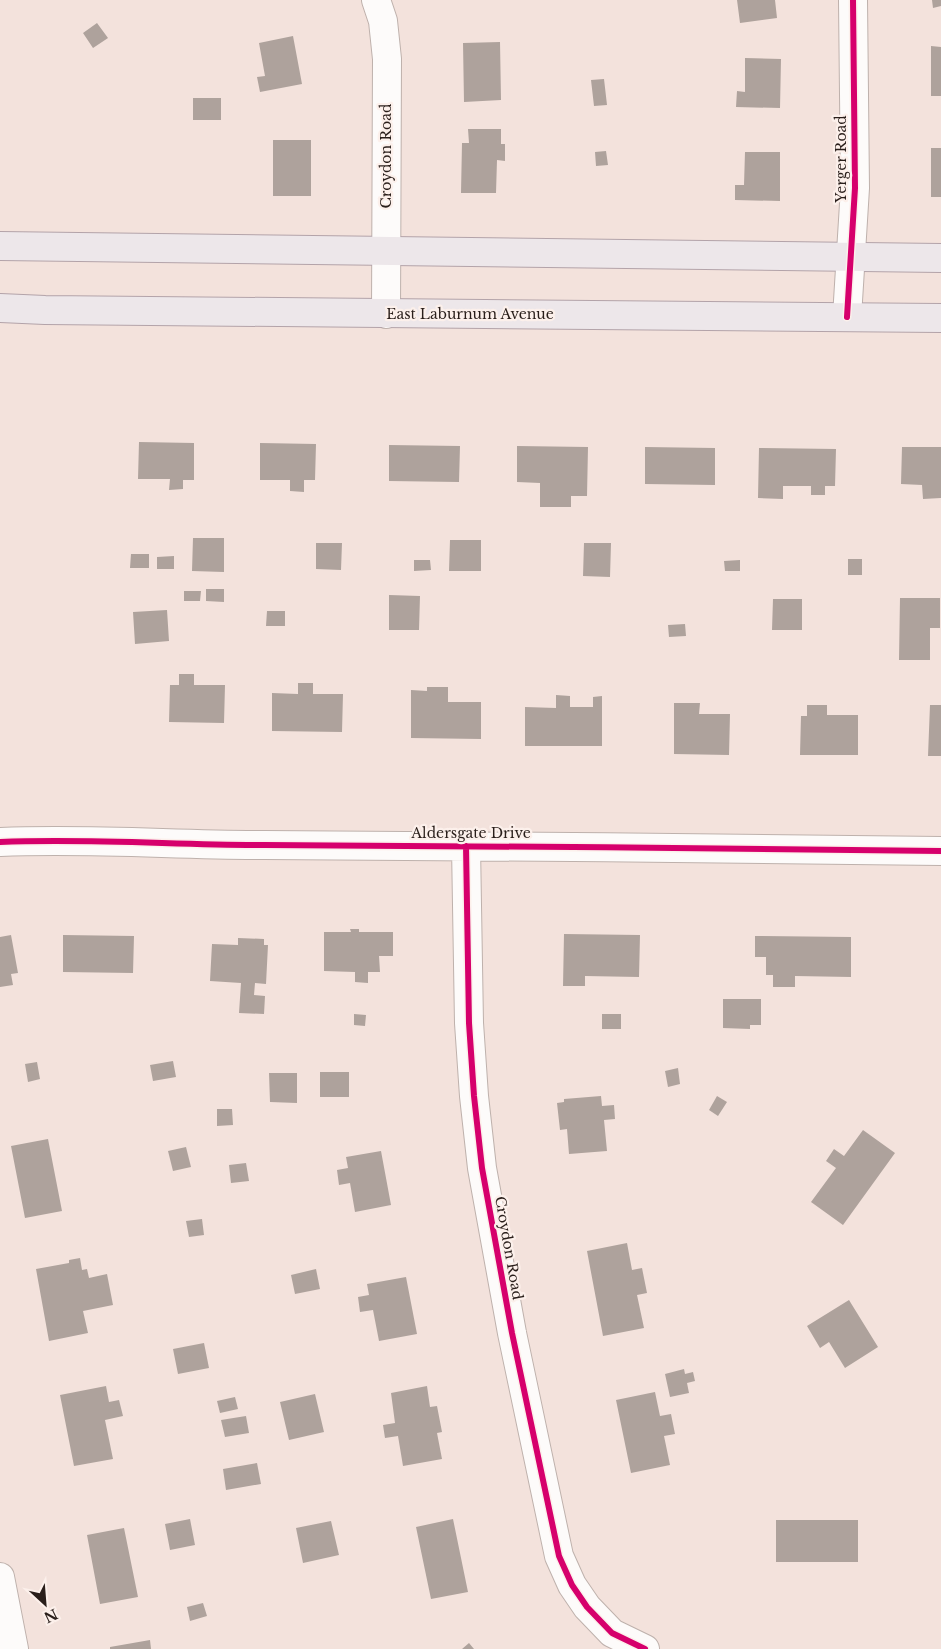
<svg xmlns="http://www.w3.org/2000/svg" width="941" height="1649" font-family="'Libre Baskerville',serif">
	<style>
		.building { fill: #aea29c }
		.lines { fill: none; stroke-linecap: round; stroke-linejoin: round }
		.minor-casing { stroke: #beb1ac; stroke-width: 30 }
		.major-casing { stroke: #b3a3a9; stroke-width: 30 }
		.minor { stroke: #fdfbfa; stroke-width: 28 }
		.major { stroke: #ede7ea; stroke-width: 28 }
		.cycleway-casing { stroke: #fcf0eb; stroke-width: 9 }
		.cycleway { stroke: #d6006c; stroke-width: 6 }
		.labels { text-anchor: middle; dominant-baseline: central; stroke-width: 4.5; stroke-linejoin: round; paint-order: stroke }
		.street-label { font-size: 14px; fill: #291e1a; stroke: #fcf0eb }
	</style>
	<rect width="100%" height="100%" fill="#f3e2dc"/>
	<path class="building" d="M737,0H775L777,18L740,23Z
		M932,0H941V6L933,8Z
		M97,23L108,38L93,48L83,33Z
		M293,36L302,84L260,92L257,77L265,76L259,43Z
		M500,42L501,100L464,102L463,43Z
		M931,46L941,47V96H931Z
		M745,58L781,59L780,108L736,107L737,91L745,92Z
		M604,79L607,105L594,106L591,80Z
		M193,98H221V120H193Z
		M468,129H501V144H505V161L497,160L496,193H461L462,143H469Z
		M273,140H311V196H273Z
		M931,148H941V197H931Z
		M606,151L608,165L596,166L595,152Z
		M745,152H780V201L735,200V185H744Z
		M139,442L194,443V480H183V489L169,490L170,479H138Z
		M260,443L316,444L315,480H304V492L290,491V480H260Z
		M389,445L460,446L459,482L389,481Z
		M517,446L588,447L587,496H571V507H540V483L517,482Z
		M645,447L715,448V485L645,484Z
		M902,447H941V498L923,499L922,485L901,484Z
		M759,448L836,449L835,486H825V495H811V486H783V499L758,498Z
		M193,538H224V572L192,571Z
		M450,540H481V571H449Z
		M316,543H342L341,570L316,569Z
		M584,543H611L610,577L583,576Z
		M131,554H149V568H130Z
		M174,556V569H157V557Z
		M848,559H862V575H848Z
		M414,560H430L431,570L414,571Z
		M740,560V571H725L724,561Z
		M206,589H224V602L206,601Z
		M184,591H201L200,601H184Z
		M389,595L420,596L419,630H389Z
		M900,598H940V628H930V660H899Z
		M773,599H802V630H772Z
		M167,610L169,641L135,644L133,612Z
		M267,611H285V626H266Z
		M685,624L686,636L669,637L668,625Z
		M179,674H194V685H225L224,723L169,722L170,685H179Z
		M298,683H313V694H343L342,732L272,731V693L298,694Z
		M427,687H448V702H481V739L411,738V690L427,691Z
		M556,695L570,696V707H593V697L602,696V746H525V707L556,708Z
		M674,703H700L699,714H730L729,755L674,754Z
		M807,705H827V715H858V755H800L801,716H807Z
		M930,705H941V756H928Z
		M350,929H359V932H393V956H379L380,972H368V983L355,982V972L324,971V932H351Z
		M564,934L640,935L639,977L585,976V986H563Z
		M11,935L18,973L11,974L13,985L0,987V937Z
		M63,935L134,936L133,973L63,972Z
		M755,936L851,937V977L795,976V987H773V975H766V957H755Z
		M238,938L264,939V945H268L266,984L255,983L254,995L265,996L264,1014L239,1013L241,983L210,981L212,944L238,945Z
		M723,999H761V1025H750V1029L723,1028Z
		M354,1014L366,1015L365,1026L354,1025Z
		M602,1014H621V1029H602Z
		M173,1061L176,1077L153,1081L150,1065Z
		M37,1062L40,1079L28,1082L25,1064Z
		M678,1068L680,1084L668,1087L665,1071Z
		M320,1072H349V1097H320Z
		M269,1073H297V1103L270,1102Z
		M601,1096L602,1106L614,1105L615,1119L604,1120L607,1151L569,1154L567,1129L560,1130L557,1103L564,1102V1099Z
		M717,1096L727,1102L718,1116L709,1110Z
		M217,1109H232L233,1125L217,1126Z
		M863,1130L895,1153L843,1225L811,1202L836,1168L826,1161L834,1149L844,1156Z
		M48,1139L62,1211L25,1218L11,1146Z
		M186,1147L191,1167L173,1171L168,1151Z
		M381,1151L391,1205L355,1212L350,1183L339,1185L337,1170L348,1168L346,1157Z
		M246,1163L249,1181L231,1183L229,1165Z
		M202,1219L204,1235L189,1237L186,1221Z
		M627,1243L632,1270L642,1268L647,1293L637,1295L644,1328L603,1336L587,1251Z
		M80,1258L82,1270L87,1269L89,1278L107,1274L113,1305L83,1311L88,1333L49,1341L36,1269L69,1263V1260Z
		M316,1269L320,1289L295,1294L291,1275Z
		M406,1277L417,1334L379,1341L373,1310L360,1312L358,1297L369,1295L367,1284Z
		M849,1300L878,1347L845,1368L829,1342L820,1348L807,1326Z
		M204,1343L209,1368L178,1374L173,1349Z
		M684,1369L685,1374L693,1372L695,1381L687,1383L689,1393L670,1397L665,1374Z
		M106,1386L109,1402L119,1400L123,1416L105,1420L113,1459L74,1466L60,1395Z
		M427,1386L430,1407L437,1406L442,1432L437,1433L442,1459L403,1466L398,1436L385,1438L383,1425L395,1423L391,1393Z
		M655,1392L660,1416L671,1414L675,1434L664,1436L670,1465L631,1473L616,1400Z
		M315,1394L324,1432L289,1440L280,1402Z
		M235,1397L238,1409L220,1413L217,1401Z
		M246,1416L249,1433L225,1437L221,1420Z
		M257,1463L261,1484L226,1490L223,1469Z
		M190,1519L195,1545L170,1550L165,1524Z
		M453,1519L468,1592L431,1599L416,1527Z
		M776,1520H858V1562H776Z
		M331,1521L339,1555L303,1563L296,1528Z
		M124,1528L138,1597L100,1604L87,1535Z
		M203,1603L207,1616L190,1621L187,1607Z
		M150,1640L151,1649H110V1647Z
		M469,1643L474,1649H462Z"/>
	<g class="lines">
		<defs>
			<path id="minor" d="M376,0L383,21L387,59L386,314
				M847,317L855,188L853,0
				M0,842C88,838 177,845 265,845C490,846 716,848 941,851
				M466,846L469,1023L474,1096L482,1168L512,1333L559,1556L572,1585L587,1607L612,1633L645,1649
				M0,1577L14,1649"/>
			<path id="major" d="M0,246L941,258
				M0,308L45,310L941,318"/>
		</defs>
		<use href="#minor" class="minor-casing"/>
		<use href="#major" class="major-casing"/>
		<use href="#minor" class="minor"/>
		<use href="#major" class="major"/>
		<defs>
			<path id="cycleway" d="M847,317L855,188L853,0
				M0,842C88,838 177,845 265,845C490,846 716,848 941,851
				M466,846L469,1023L474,1096L482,1168L512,1333L559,1556L572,1585L587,1607L612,1633L645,1649"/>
		</defs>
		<use href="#cycleway" class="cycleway-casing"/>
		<use href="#cycleway" class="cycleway"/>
	</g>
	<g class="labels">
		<g class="street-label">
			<text transform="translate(386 156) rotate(-90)">Croydon Road</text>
			<text transform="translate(841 159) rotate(-90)">Yerger Road</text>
			<text x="470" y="314">East Laburnum Avenue</text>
			<text x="471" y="833">Aldersgate Drive</text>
			<text transform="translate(509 1248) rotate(80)">Croydon Road</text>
		</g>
	</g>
	<g transform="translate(45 1604) rotate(154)" stroke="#fcf0eb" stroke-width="4" paint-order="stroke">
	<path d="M0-4L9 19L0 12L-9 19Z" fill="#291e1a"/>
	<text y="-8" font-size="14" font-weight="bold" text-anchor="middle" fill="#291e1a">N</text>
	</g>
</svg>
